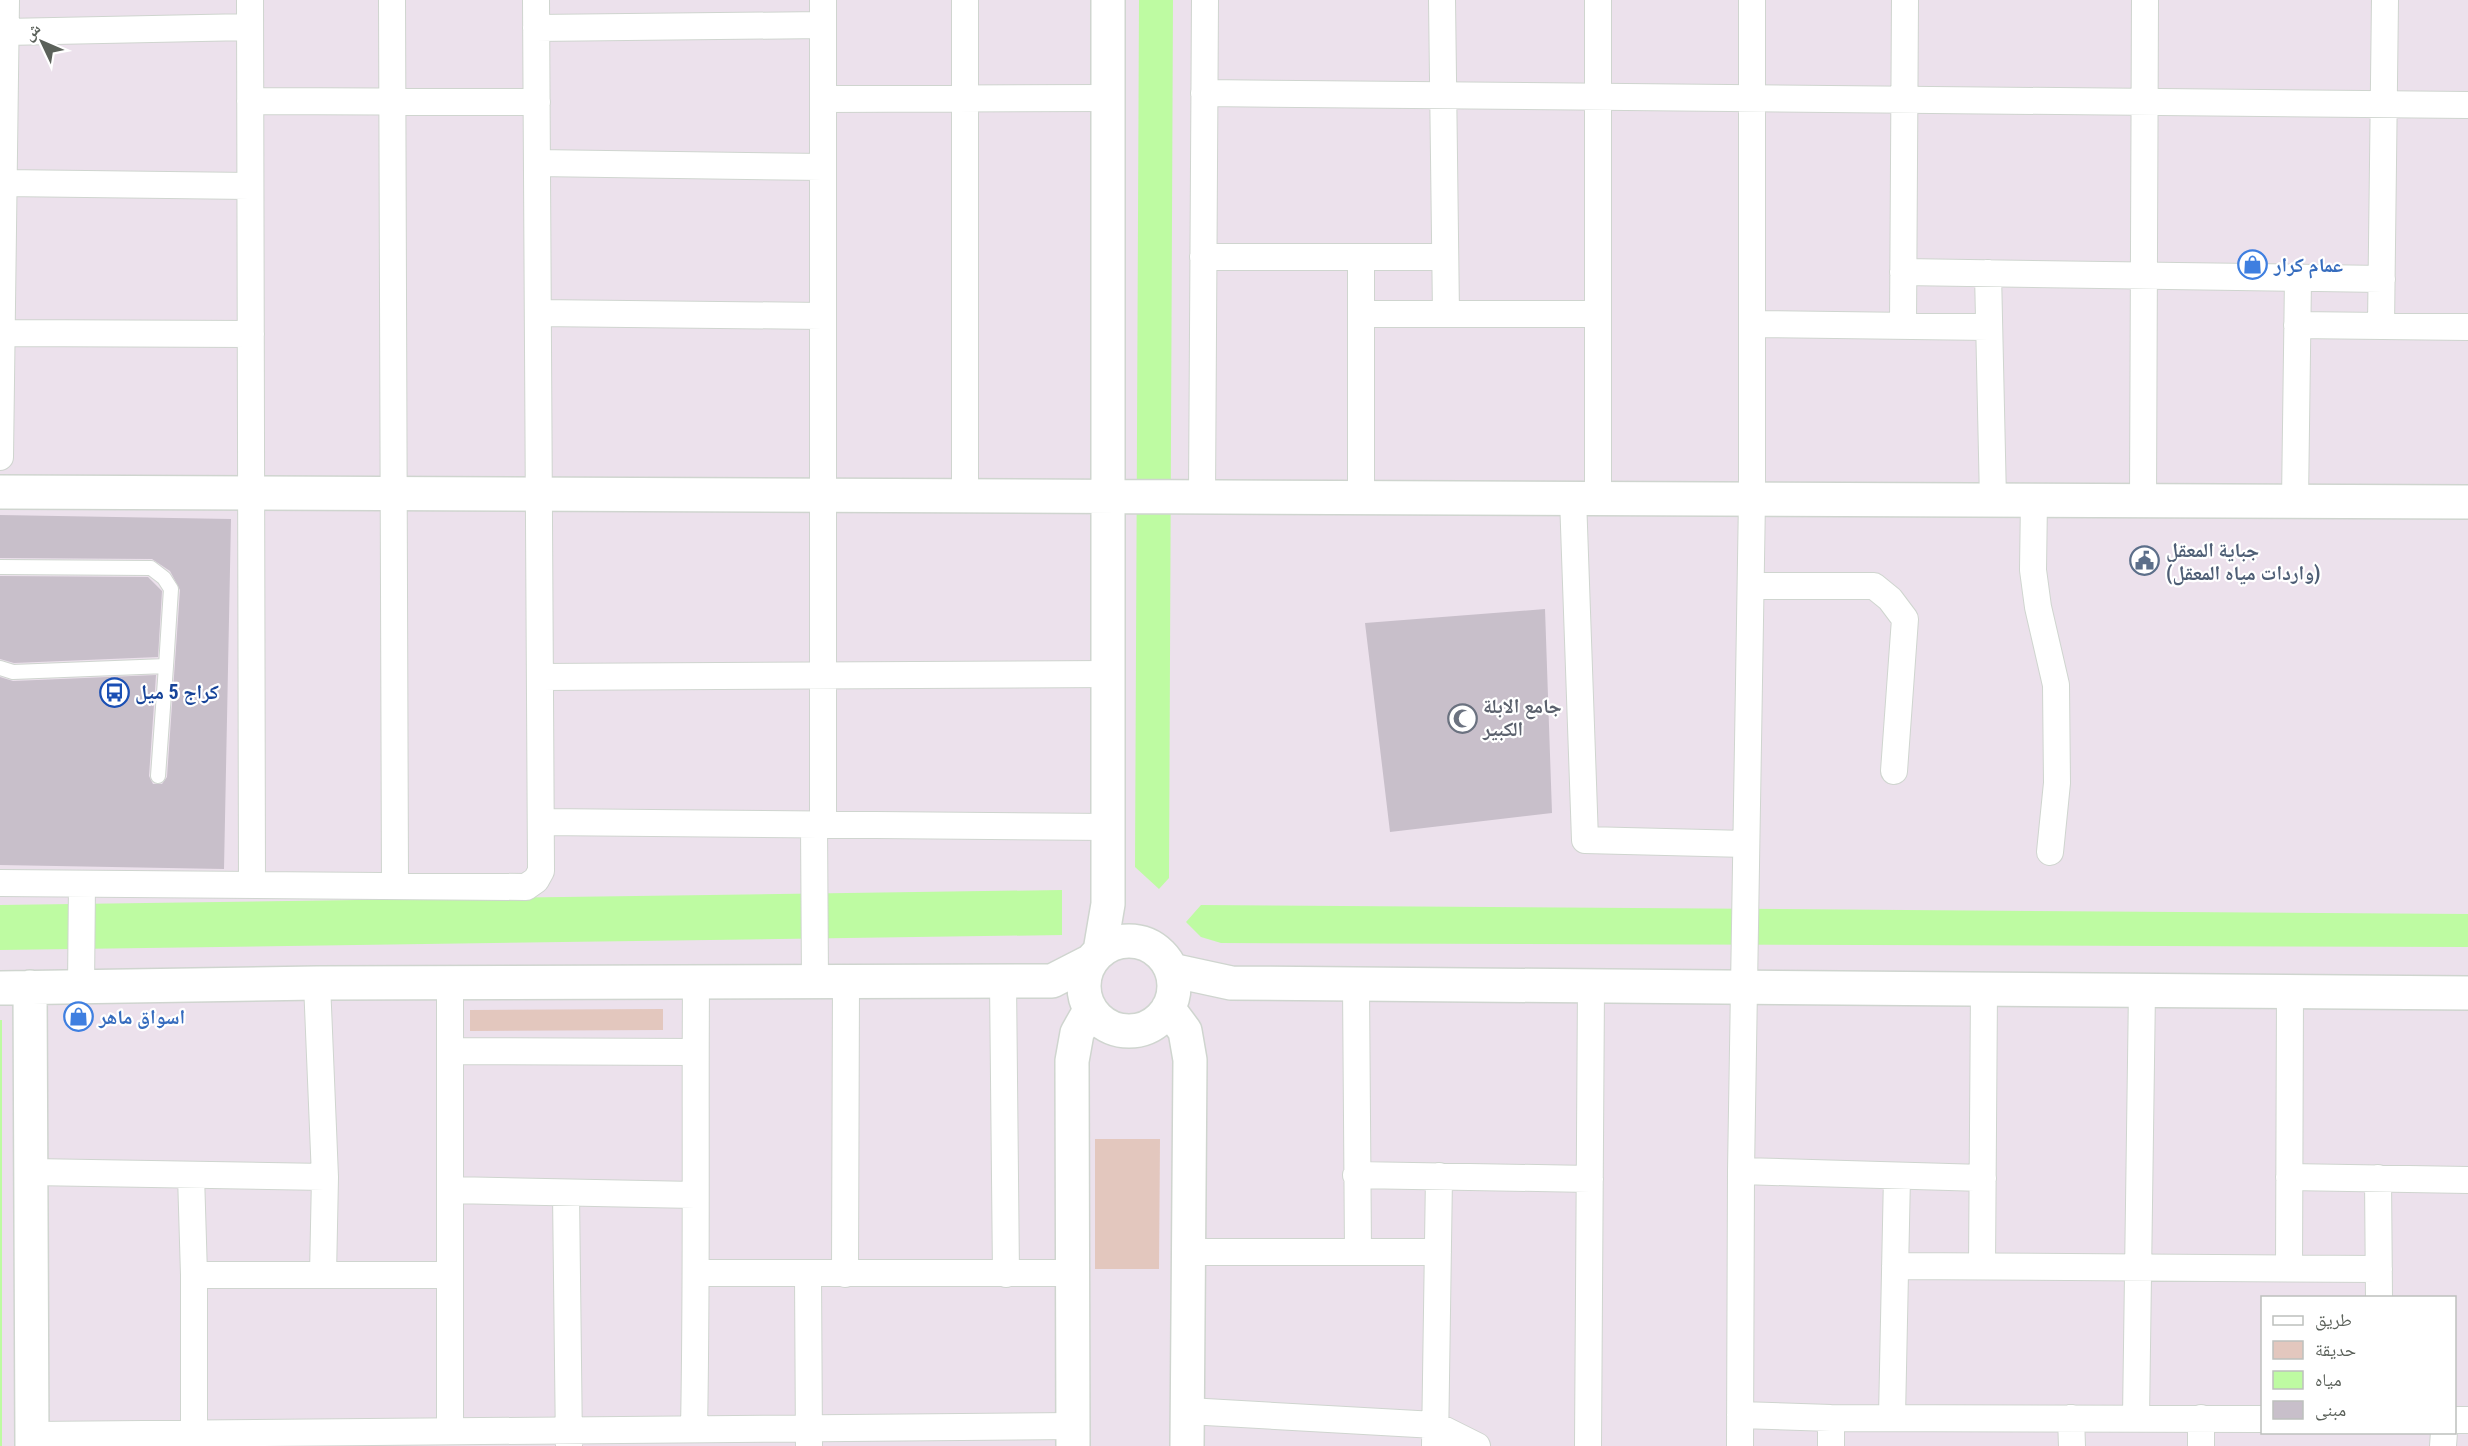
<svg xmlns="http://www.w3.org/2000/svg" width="2468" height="1446" font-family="'Roboto Condensed','Noto Naskh Arabic',sans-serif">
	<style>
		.green { fill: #e3c7be }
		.water { fill: #befba2 }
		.building { fill: #c8bfca }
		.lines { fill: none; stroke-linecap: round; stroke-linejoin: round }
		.service-casing { stroke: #cfd5cf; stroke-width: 16 }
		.minor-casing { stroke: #cfd5cf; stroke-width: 28 }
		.tertiary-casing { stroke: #cfd5cf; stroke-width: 36 }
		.service { stroke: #fff; stroke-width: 14 }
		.minor { stroke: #fff; stroke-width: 26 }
		.tertiary { stroke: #fff; stroke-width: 33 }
		.labels { text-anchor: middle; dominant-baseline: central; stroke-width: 4.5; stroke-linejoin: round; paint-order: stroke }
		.shop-label { font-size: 20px; font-weight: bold; fill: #366cbe; stroke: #fff; text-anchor: start }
		.service-label { font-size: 20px; font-weight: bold; fill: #4e5e75; stroke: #fff; text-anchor: start }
		.transit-label { font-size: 20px; font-weight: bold; fill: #164399; stroke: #fff; text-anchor: start }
		.worship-label { font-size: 20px; font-weight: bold; fill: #5b616d; stroke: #fff; text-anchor: start }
	</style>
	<rect width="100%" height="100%" fill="#ece1ec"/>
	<path class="green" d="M663,1009V1030L470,1031V1010Z
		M1095,1139H1160L1159,1269H1095Z"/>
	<path class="water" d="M1139,0H1173L1169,878L1159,889L1135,867Z
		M1062,890V935L0,950V905Z
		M1201,905L2468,914V947L1221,943L1201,937L1186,922Z
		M0,1020H2V1446H0Z"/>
	<path class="building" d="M0,515L231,519L224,869L0,865V677L13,681L156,675L149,776L153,784H162L167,777L180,590L170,571L152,559L0,558Z
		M0,576L148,577L162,591L158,657L14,663L0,659Z
		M1545,609L1552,813L1390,832L1365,623Z"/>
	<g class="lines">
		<defs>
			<path id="service" d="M0,567L151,568L164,578L171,589L166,666
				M0,668L13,672L166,666L158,776"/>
			<path id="minor" d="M250,0L252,884
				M392,0L395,884
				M823,0V824
				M1442,0L1446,314
				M536,28L823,25
				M5,32L250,27
				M1204,93L2468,105
				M823,99L1108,98
				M250,101L537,102
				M537,163L823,167
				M4,183L250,186
				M1203,257H1445
				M1361,258V497
				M1903,272L2382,279
				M1988,273L1993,500
				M538,313L823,316
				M1362,314H1598
				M1752,324L1989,327
				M2297,325L2468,327
				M1903,326L1905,0
				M2381,326L2385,0
				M2,333L251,334
				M0,457L6,0
				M965,496V0
				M1202,497L1205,0
				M1573,498L1585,840L1746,844
				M1598,498V0
				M2034,500L2033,570L2038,607L2056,685L2057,783L2050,852
				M2143,500L2145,0
				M2295,501L2298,278
				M1751,586H1874L1890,599L1905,619L1894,771
				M540,677L1108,674
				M541,822L1108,827
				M814,824L815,982
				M0,883L526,887L536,880L541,871L536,0
				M1003,981L1006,1274
				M317,983L325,1177L323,1275
				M450,983V1431
				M1356,984L1358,1251
				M81,987L82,884
				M450,1051L695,1052
				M1741,1171L1983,1178
				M31,1172L325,1177
				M191,1175L194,1275V1433
				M1356,1175L1590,1179
				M2289,1177L2468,1180
				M2378,1178L2379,1298
				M450,1190L695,1195
				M566,1193L569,1446
				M1188,1252H1438
				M1895,1266L2379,1269
				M1982,1266L1984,989
				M2289,1268L2290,991
				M697,1273H1072
				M808,1274L809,1446
				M845,1274L846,981
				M194,1275H449
				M1188,1411L1435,1425L1477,1446
				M1740,1415L1831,1418L2262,1419
				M1892,1417L1897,1176
				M2071,1418L2072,1446
				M2136,1418L2142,990
				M2201,1418V1446
				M2454,1420H2468
				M694,1429C697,1280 695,1131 696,982
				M32,1435L1073,1426
				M1435,1446L1439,1176
				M1588,1446L1591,986
				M1740,1446L1741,1171L1752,499V0
				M1831,1446V1418
				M2443,1446L2444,1432"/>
			<path id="tertiary" d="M0,492L2468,502
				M1084 986a45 45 0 1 1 90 0a45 45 0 1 1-90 0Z
				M1100,951L1108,904V0
				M1171,970L1231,983L2468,993
				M30,987L32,1446
				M0,988L317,983L1052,981L1091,961
				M1168,1008L1185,1031L1190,1060L1187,1446
				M1073,1446L1072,1061L1077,1033L1090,1010"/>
		</defs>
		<use href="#service" class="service-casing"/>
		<use href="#minor" class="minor-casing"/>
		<use href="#tertiary" class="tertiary-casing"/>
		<use href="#service" class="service"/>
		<use href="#minor" class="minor"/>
		<use href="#tertiary" class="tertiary"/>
	</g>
	<defs>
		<symbol id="shop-ring" viewBox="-11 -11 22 22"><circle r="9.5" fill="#fff" stroke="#3f7fe0" stroke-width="1.5"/><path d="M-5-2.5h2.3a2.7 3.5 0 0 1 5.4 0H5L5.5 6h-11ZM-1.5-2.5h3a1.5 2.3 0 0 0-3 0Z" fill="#3f7fe0"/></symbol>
		<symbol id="civic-ring" viewBox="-11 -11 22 22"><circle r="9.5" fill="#fff" stroke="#5c6f8a" stroke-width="1.5"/><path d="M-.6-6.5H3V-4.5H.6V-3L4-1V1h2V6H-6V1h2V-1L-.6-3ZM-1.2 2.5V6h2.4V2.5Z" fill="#5c6f8a"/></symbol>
		<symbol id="bus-ring" viewBox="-11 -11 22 22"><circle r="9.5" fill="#fff" stroke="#1a4fb4" stroke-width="1.5"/><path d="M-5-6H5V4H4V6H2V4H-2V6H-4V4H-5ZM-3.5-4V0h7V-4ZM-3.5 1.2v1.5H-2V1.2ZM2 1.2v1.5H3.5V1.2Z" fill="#1a4fb4"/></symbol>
		<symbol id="mosque-ring" viewBox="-11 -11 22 22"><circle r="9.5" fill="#fff" stroke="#6b7280" stroke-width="1.5"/><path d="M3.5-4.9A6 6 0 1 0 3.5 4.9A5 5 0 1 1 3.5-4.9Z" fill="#6b7280"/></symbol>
	</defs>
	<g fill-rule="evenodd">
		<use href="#shop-ring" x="2236" y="248" width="33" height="33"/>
		<use href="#civic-ring" x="2128" y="544" width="33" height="33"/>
		<use href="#bus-ring" x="98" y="676" width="33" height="33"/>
		<use href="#mosque-ring" x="1446" y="702" width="33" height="33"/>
		<use href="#shop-ring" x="62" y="1000" width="33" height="33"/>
	</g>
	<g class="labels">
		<g class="shop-label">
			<text x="2274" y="265">عمام كرار</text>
			<text x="99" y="1017">اسواق ماهر</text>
		</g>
		<g class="service-label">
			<text x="2166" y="550">جباية المعقل<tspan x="2166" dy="23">(واردات مياه المعقل)</tspan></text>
		</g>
		<g class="transit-label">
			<text x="135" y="692">كراج 5 ميل</text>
		</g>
		<g class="worship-label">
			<text x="1483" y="706">جامع الابلة<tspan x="1483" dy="23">الكبير</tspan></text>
		</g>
	</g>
	<rect x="2261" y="1296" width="195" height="138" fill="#ffffff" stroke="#bdc0bd" stroke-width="1.5"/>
	<rect x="2273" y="1316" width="30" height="9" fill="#ffffff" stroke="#bdc0bd" stroke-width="1.5"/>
	<text x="2315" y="1326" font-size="18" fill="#5b615a">طريق</text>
	<rect x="2273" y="1341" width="30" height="18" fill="#e3c7be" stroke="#bdc0bd" stroke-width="1.5"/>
	<text x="2315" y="1356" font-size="18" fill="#5b615a">حديقة</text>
	<rect x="2273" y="1371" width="30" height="18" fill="#befba2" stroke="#bdc0bd" stroke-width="1.5"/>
	<text x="2315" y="1386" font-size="18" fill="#5b615a">مياه</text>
	<rect x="2273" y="1401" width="30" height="18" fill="#c8bfca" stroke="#bdc0bd" stroke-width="1.5"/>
	<text x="2315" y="1416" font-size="18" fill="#5b615a">مبنى</text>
	<g transform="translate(42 42) rotate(314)" stroke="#ffffff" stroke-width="4.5" paint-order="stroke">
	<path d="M0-4.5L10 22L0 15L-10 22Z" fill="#5b615a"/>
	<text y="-9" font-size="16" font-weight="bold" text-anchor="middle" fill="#5b615a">ش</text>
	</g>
</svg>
